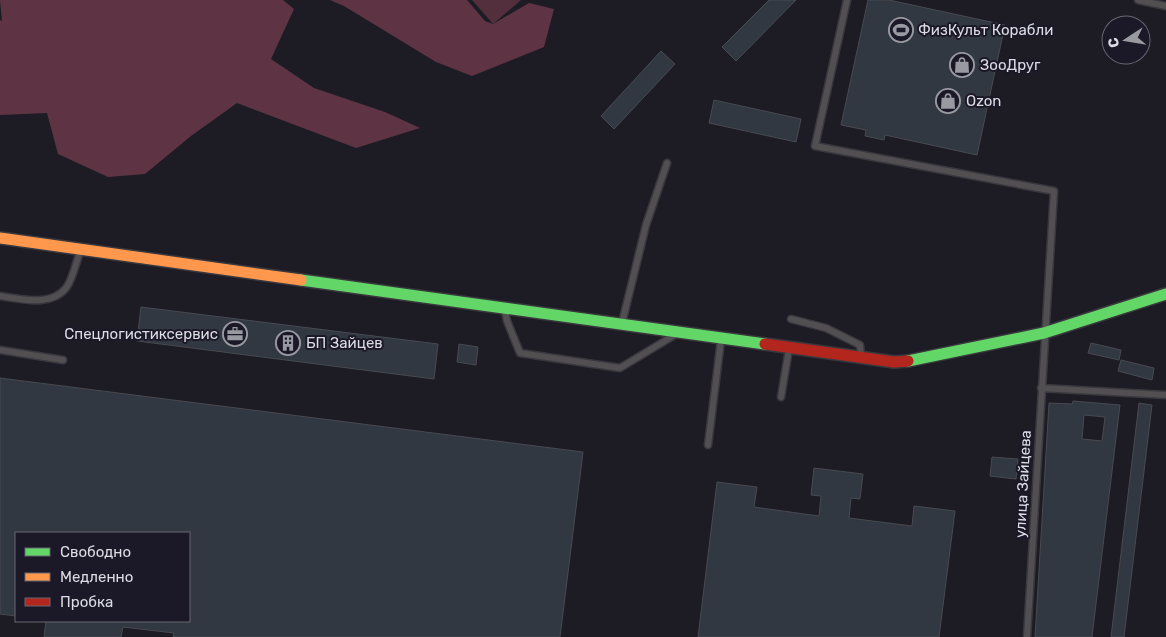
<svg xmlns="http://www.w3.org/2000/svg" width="1166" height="637" font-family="Rubik,sans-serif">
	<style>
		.green { fill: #532f3e }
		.forest { fill: #5e3445 }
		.building { fill: #323842; stroke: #484a50; fill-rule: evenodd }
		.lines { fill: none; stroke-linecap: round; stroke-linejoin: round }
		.lane-casing { stroke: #39383e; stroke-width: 9 }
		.fast-casing { stroke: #39383e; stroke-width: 14 }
		.slow-casing { stroke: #39383e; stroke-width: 14 }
		.jam-casing { stroke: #39383e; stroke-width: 14 }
		.lane { stroke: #514f52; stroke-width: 6 }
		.fast { stroke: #63d668; stroke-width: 11 }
		.slow { stroke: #ff974d; stroke-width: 11 }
		.jam { stroke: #b3261e; stroke-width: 11 }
		.labels { text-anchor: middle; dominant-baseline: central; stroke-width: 4; stroke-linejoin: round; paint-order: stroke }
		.poi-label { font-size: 15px; fill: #dcdce5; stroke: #1b1927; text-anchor: start }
		.street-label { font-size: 15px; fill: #dcdce5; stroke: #1b1927 }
	</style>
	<rect width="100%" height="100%" fill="#1d1c24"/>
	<path class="green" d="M472,0H521L493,24Z"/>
	<path class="forest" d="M0,0H283L294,9L271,59L314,88L385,112L420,128L356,148L237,103L191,136L145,174L108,177L58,154L47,113L0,115V20L2,21Z
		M330,0H467L485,21L493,24L529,3L554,9L544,47L472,76L436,62L344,6Z"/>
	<path class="building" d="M769,0H796L736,61L722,47Z
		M868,0H889L1005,25L977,155L885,135L884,140L865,136L866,130L841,125Z
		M661,51L675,64L614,129L601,116Z
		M714,100L801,119L796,142L709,123Z
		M141,307L438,344L434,379L137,341Z
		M1091,343L1121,350L1119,360L1088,353Z
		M459,344L478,347L476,365L457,362Z
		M1121,360L1154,368L1152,380L1118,371Z
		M0,378L583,452L560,637H173L174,633L123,627L121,637H44L46,621H189V533H16V616L0,614Z
		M1073,401L1120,405L1092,637H1035L1049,403L1072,404ZM1084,415L1105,417L1102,441L1082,439Z
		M1139,403L1152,405L1124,637H1111Z
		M992,457L1018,459L1016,479L990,476Z
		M814,468L863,474L860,499L851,498L849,518L912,526L914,506L955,511L939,637H698L717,482L757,487L754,507L819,516L821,496L811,495Z"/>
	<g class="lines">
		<defs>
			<path id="lane" d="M847,0L815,146L1054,191L1027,637
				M1138,0L1166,6
				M0,296C20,299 51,307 66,288C73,279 76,262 80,252
				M505,310L507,321L520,353L620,368L673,336
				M791,319L826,328L860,345L861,356
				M622,323L646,225L667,163
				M0,350L63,360
				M1041,388L1166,395
				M781,397L789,349
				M708,445L721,340"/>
			<path id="fast" d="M301,280L765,344
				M908,361L1044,333L1166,294"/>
			<path id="slow" d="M0,238L301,280"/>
			<path id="jam" d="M765,344L894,362L908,361"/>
		</defs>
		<use href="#lane" class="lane-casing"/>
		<use href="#fast" class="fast-casing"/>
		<use href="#slow" class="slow-casing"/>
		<use href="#jam" class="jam-casing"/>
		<use href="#lane" class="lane"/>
		<use href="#fast" class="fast"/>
		<use href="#slow" class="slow"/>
		<use href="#jam" class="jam"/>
	</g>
	<defs>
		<symbol id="stadium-ring" viewBox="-11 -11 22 22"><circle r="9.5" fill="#1b1927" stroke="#9999a1" stroke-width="1.5"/><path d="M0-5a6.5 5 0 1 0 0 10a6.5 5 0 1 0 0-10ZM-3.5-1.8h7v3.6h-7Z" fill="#9999a1"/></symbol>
		<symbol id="shop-ring" viewBox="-11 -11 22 22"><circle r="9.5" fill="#1b1927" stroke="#9999a1" stroke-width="1.5"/><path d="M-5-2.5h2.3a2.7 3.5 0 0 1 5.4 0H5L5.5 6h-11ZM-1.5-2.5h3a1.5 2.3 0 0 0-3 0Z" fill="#9999a1"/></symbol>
		<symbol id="office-ring" viewBox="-11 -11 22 22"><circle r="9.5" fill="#1b1927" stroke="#9999a1" stroke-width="1.5"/><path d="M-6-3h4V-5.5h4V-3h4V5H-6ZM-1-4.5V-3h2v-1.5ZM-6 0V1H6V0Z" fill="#9999a1"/></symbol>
		<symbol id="building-ring" viewBox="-11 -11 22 22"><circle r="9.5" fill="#1b1927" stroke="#9999a1" stroke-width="1.5"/><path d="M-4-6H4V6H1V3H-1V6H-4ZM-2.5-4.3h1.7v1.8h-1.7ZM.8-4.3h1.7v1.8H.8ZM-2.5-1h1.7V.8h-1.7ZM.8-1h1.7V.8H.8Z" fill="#9999a1"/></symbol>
	</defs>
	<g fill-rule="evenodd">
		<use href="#stadium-ring" x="887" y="16" width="28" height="28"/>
		<use href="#shop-ring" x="948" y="51" width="28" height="28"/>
		<use href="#shop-ring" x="934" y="87" width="28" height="28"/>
		<use href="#office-ring" x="221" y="320" width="28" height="28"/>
		<use href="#building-ring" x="274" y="329" width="28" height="28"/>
	</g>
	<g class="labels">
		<g class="poi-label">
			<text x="918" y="30">ФизКульт Корабли</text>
			<text x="980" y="65">ЗооДруг</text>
			<text x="966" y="101">Ozon</text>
			<text x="218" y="334" text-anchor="end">Спецлогистиксервис</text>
			<text x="306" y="343">БП Зайцев</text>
		</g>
		<g class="street-label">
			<text transform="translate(1023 484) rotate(-87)">улица Зайцева</text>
		</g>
	</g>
	<rect x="15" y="532" width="175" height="90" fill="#1b1927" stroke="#686773"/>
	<rect x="25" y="548" width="25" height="8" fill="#63d668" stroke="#686773"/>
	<text x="60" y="557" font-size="15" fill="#dcdce5">Свободно</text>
	<rect x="25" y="573" width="25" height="8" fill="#ff974d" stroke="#686773"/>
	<text x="60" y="582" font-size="15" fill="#dcdce5">Медленно</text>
	<rect x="25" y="598" width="25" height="8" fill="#b3261e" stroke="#686773"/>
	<text x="60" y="607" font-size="15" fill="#dcdce5">Пробка</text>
	<g transform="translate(1126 40) rotate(258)"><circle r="24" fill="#1b1927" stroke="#686773"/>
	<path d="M0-4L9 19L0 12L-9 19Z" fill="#9999a1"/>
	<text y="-8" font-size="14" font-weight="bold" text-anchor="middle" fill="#dcdce5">С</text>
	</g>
</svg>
